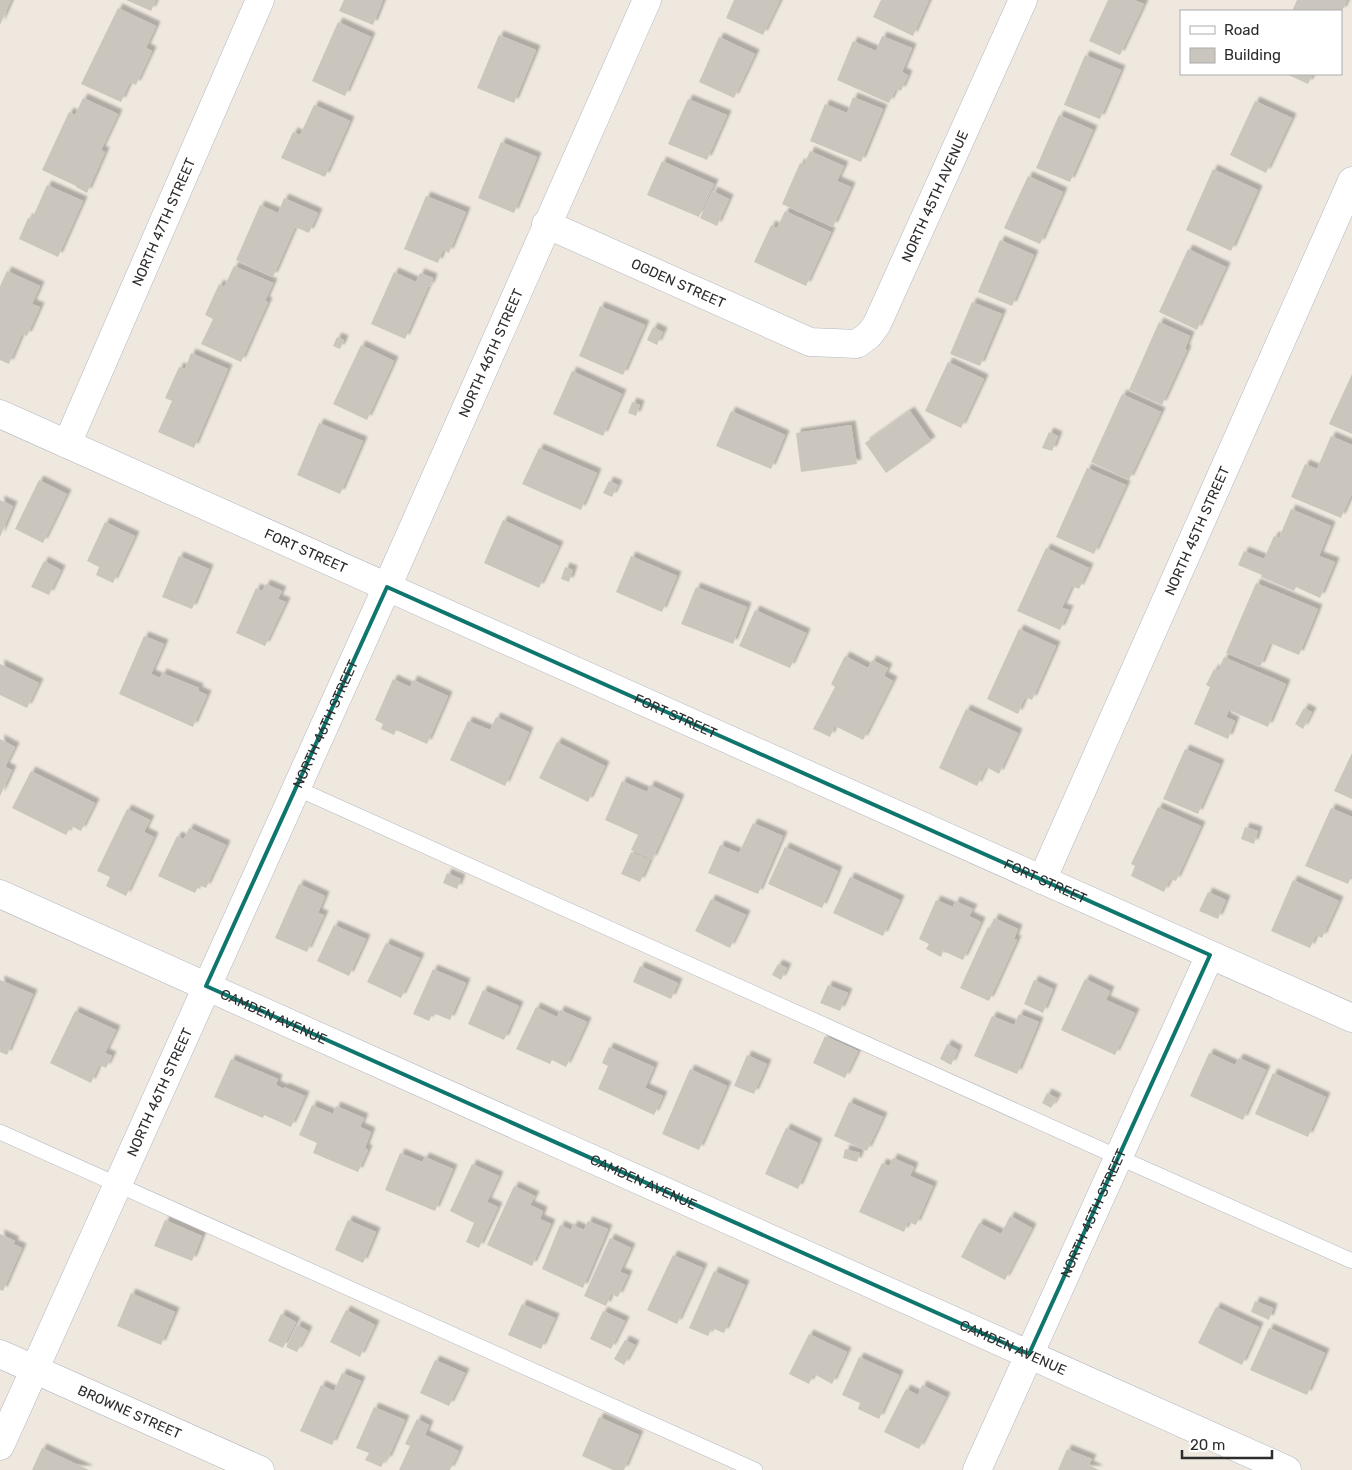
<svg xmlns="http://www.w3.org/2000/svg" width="1352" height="1470" font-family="Rubik,sans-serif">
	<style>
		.building { fill: #cbc6bd; filter: url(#shadow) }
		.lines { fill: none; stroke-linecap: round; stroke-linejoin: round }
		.service-casing { stroke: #b3b6c2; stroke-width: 16 }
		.minor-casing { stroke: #b3b6c2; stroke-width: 29 }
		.service { stroke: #fff; stroke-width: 15 }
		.minor { stroke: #fff; stroke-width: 28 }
		.marked { fill: none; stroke: #0f766e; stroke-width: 4; stroke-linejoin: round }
		.labels { text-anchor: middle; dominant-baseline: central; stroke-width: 4.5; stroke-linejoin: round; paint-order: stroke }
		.street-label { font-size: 14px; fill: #2d2d2d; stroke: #fff }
	</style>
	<defs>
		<filter id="shadow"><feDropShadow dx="4.5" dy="-4.5" stdDeviation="1" flood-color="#0004"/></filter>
	</defs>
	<rect width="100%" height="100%" fill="#efe8df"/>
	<path class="building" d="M0,0H11L0,25Z
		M126,0H156L151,11Z
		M344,0H383L373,25L339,11Z
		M734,0H780L763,35L726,18Z
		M881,0H929L913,36L873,17Z
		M1108,0H1134L1144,4L1120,55L1089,41Z
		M1297,0H1347L1342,11H1292Z
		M118,8L156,26L146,48L152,51L136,85L130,82L121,102L81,84Z
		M338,22L371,37L345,96L312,81Z
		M499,35L536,50L514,103L477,88Z
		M882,36L912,48L902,72L908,75L901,91L896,89L889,103L837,80L853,41L876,51Z
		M719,37L755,54L734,98L699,82Z
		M1085,55L1121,70L1100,119L1064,105Z
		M1286,74H1313L1308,84Z
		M853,97L883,109L861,162L810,141L825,104L847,113Z
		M83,98L118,114L101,150L105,152L87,193L76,187V186L42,170L69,112L75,115Z
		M688,99L727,115L707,160L668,144Z
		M1255,101L1292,118L1266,173L1230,155Z
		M314,105L350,121L325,177L281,158L293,132L300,135Z
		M1059,115L1093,130L1070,182L1036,168Z
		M501,142L537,157L514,213L478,198Z
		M810,151L844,166L837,181L851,187L833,227L782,204L800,163L804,165Z
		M662,161L714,184L699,217L647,195Z
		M1213,169L1258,190L1231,251L1186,230Z
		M1028,176L1063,192L1040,244L1004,228Z
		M47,185L83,201L58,257L19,239L28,218L32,219Z
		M713,191L729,199L717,226L700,218Z
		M426,196L466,212L449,253L443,250L438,263L404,249Z
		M284,198L318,213L309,233L295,227L273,277L236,260L260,205L278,213Z
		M785,211L831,232L806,286L754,262L771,225L777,228Z
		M1000,240L1034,255L1012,306L978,292Z
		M1188,249L1226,267L1197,330L1159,312Z
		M234,266L273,283L265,301L268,302L241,362L201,344L213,319L205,315L219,284L224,287Z
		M7,271L40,286L32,304L40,307L27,336L22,334L9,364L0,360V286Z
		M394,272L416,282L420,273L433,278L430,287L418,282L428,287L405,339L371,324Z
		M972,302L1002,314L980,366L950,354Z
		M600,306L645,325L623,375L579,356Z
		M1159,322L1190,336L1185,349L1187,350L1162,405L1129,390Z
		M653,327L663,332L657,345L647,340Z
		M337,337L344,340L340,349L333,346Z
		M361,345L394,361L367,420L333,404Z
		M191,353L228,369L194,448L158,432L172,401L165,398L179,367L185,369Z
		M948,362L984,379L961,428L925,411Z
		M572,371L622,394L603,436L553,414Z
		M1352,374V434L1329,424Z
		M1122,394L1161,412L1129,480L1091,462Z
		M632,402L640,405L636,416L628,413Z
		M731,411L785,435L771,469L716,446Z
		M910,411L931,441L886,473L865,443Z
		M319,423L363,441L340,494L297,475Z
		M851,425L857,464L801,472L796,433Z
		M1049,432L1058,436L1052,451L1042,448Z
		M1331,436L1352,445V493L1341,518L1291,497L1305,464L1317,469Z
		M539,448L597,473L581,510L522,484Z
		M1087,468L1126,485L1094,554L1056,537Z
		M39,480L67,494L43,543L15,529Z
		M609,481L618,485L612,497L603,493Z
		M0,500L13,506L0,537Z
		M1291,509L1331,526L1319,556L1335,562L1320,598L1296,587L1294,591L1261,577L1262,575L1238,565L1244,551L1264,559L1274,536L1279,538Z
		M503,520L559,546L539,588L484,563Z
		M105,522L135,536L113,583L96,575L99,567L87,561Z
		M1046,548L1089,568L1079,589L1072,586L1062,608L1069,610L1060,630L1017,611Z
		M179,556L209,569L192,609L162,597Z
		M631,556L677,576L662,612L616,592Z
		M44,561L61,570L49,595L31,587Z
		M565,567L573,570L569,582L561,579Z
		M1256,583L1318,609L1299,655L1270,643L1260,667L1226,653Z
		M266,584L282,591L278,599L286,602L265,646L236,633L256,588L262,591Z
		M696,587L747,607L733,644L681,624Z
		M755,610L806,633L790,668L739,646Z
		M1019,629L1056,646L1032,700L1025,697L1018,714L987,699Z
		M144,636L164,644L151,674L160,678L162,673L199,688L198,691L207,695L193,727L119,694Z
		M845,656L868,668L872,660L888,668L884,676L893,681L863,740L835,726L830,737L813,729L835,687L831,684Z
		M1224,657L1286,684L1268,727L1229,710L1226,717L1235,721L1228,739L1194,724L1210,687L1206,685L1214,669L1218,671Z
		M0,664L39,683L27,708L0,695Z
		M393,679L410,687L413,680L448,696L427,744L396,730L394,735L381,729L383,724L375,720Z
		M1304,708L1312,712L1303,729L1295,724Z
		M966,709L1018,733L999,774L986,767L977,786L939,768Z
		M496,717L529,732L505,786L450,760L468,721L490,730Z
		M0,739L15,747L5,767L12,770L0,796Z
		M557,742L605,766L588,802L539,778Z
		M1185,749L1220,764L1198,814L1163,799Z
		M1352,753V799L1334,791Z
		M31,771L95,803L81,831L71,826L66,835L12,808Z
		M622,781L647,792L650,785L680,799L652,860L631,850L638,835L605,820Z
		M1158,807L1201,826L1176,881L1170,879L1164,892L1131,876L1135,866L1131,864Z
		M1331,808L1352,817V875L1348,884L1305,866Z
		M127,809L150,820L144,832L154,837L126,896L106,886L110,877L97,871Z
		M753,823L783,836L758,894L708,873L720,845L739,853Z
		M1245,827L1258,831L1254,844L1241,839Z
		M189,828L226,845L206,888L199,885L195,893L158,876L177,836L184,839Z
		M785,847L838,871L822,908L768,884Z
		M631,852L650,860L640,882L621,874Z
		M447,873L461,879L457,889L443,883Z
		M850,877L900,900L883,936L833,913Z
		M1293,880L1339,901L1322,938L1316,935L1310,948L1271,931Z
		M299,884L325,896L318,913L324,915L307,952L275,938Z
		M1208,892L1226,900L1218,919L1199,911Z
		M711,899L746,915L730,948L695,931Z
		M936,900L953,907L955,901L973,909L969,916L981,922L963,960L943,951L941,957L926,949L929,944L919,939Z
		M994,918L1018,929L1014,939L1017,940L989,1001L960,988L988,927L990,928Z
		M334,925L366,939L349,976L317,961Z
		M386,943L420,958L401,998L367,982Z
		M778,964L787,968L781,980L772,975Z
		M640,966L678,983L671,999L633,982Z
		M433,969L466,983L450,1020L433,1013L429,1021L413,1014Z
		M1085,979L1110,991L1106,1000L1135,1013L1115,1055L1061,1030Z
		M0,980L33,994L7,1055L0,1052Z
		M1034,980L1053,989L1043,1013L1024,1004Z
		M828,985L848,993L840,1011L820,1003Z
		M483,990L519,1006L504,1040L468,1024Z
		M536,1007L557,1017L560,1010L587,1022L566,1067L552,1060L550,1064L516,1049Z
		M75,1011L116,1030L105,1053L112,1056L106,1068L99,1065L91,1083L50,1063Z
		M1019,1014L1039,1022L1017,1074L974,1056L992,1016L1014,1025Z
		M825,1036L858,1051L845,1078L813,1063Z
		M947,1044L958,1050L951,1065L940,1059Z
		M609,1047L654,1067L645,1088L663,1096L654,1115L598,1089L608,1066L602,1063Z
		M1209,1053L1235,1065L1239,1058L1266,1070L1243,1120L1190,1096Z
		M747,1055L767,1064L754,1094L734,1086Z
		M231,1059L278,1079L276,1085L284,1089V1087L305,1096L291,1127L264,1115L263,1118L214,1097Z
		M690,1069L727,1086L699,1150L662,1134Z
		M1273,1073L1326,1097L1308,1137L1255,1114Z
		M1047,1093L1057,1098L1051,1108L1042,1103Z
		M849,1102L883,1117L867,1151L834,1136Z
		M312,1105L333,1114L336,1106L364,1118L360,1127L371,1132L365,1148L368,1150L358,1172L313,1153L317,1143L299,1135Z
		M786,1128L818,1143L798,1189L765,1174Z
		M845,1149L860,1153L857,1162L843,1158Z
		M400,1153L422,1162L425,1157L453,1169L435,1211L385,1190Z
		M893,1158L914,1167L910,1176L933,1186L916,1225L908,1222L904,1232L859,1212L882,1163L889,1166Z
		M472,1164L499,1176L487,1202L498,1207L479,1248L466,1242L474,1223L450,1211Z
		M514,1186L535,1196L530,1205L543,1211L540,1219L551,1224L532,1266L487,1245Z
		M1010,1216L1032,1228L1005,1280L961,1257L979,1223L1001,1234Z
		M165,1220L202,1236L192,1261L154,1246Z
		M348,1220L376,1232L363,1263L335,1250Z
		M588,1221L608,1229L583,1288L542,1269L560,1225L571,1230L573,1225L584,1230Z
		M0,1234L15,1241L13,1244L22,1248L3,1291L0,1290Z
		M610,1238L631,1248L620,1272L628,1275L618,1297L611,1294L606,1306L584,1296Z
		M673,1255L703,1268L677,1324L647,1310Z
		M714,1271L745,1285L724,1333L712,1328L708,1336L689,1328Z
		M131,1293L175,1312L161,1345L117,1326Z
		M1255,1301L1273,1308L1269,1320L1251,1312Z
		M522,1304L555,1318L541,1349L508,1335Z
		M1216,1307L1259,1327L1242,1365L1198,1343Z
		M346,1310L375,1325L360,1357L330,1342Z
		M603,1311L625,1321L611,1349L590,1339Z
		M281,1314L296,1322L283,1348L268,1341Z
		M297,1325L308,1331L297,1352L286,1347Z
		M1269,1328L1325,1353L1307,1395L1250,1370Z
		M809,1334L847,1352L832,1384L814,1374L809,1384L789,1374Z
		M625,1340L635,1345L624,1365L614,1359Z
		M859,1357L899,1375L879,1419L858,1409L860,1403L842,1395Z
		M435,1360L465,1373L449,1406L420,1393Z
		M342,1373L361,1381L332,1445L300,1431L321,1385L334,1391Z
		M922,1385L946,1397L919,1449L884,1432L906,1389L918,1395Z
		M374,1407L405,1420L387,1461L385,1460L381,1467L365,1460L369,1453L356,1448Z
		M599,1417L639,1435L624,1470H613L582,1456Z
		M417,1419L429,1425L425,1435L459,1451L450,1470H399L410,1446L405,1444Z
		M42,1448L89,1470H32Z
		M1067,1449L1092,1459L1089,1465L1099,1470H1058Z"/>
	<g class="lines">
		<defs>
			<path id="service" d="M296,788L1118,1157L1352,1261
				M0,1132L755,1470"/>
			<g id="minor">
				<path id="s1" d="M546,224L810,342L857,344L869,335L877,324L1023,0"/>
				<path id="s2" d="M0,414L1352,1018"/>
				<path id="s3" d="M67,444L260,0"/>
				<path id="s4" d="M1042,880L1352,181"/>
				<path id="s5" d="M0,894L1287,1470"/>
				<path id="s6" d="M0,1354L260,1470"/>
				<path id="s7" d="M0,1446L387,587L647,0"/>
				<path id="s8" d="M977,1470L1210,955"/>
			</g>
		</defs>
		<use href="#service" class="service-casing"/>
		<use href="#minor" class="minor-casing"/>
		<use href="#service" class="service"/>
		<use href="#minor" class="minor"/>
	</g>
	<path class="marked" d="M387,587L1210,955L1029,1354L206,986Z"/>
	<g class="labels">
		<g class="street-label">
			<text stroke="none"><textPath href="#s1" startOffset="505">NORTH 45TH AVENUE</textPath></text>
			<text stroke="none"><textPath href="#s3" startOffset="242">NORTH 47TH STREET</textPath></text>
			<text stroke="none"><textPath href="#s1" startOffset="145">OGDEN STREET</textPath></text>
			<text stroke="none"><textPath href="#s7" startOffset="1198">NORTH 46TH STREET</textPath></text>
			<text stroke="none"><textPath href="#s4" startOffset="382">NORTH 45TH STREET</textPath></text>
			<text stroke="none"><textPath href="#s2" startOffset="335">FORT STREET</textPath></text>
			<text stroke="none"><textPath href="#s2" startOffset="740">FORT STREET</textPath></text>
			<text stroke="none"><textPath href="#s7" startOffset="792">NORTH 46TH STREET</textPath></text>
			<text stroke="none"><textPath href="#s2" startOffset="1145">FORT STREET</textPath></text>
			<text stroke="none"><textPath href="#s5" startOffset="300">CAMDEN AVENUE</textPath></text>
			<text stroke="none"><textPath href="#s7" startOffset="388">NORTH 46TH STREET</textPath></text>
			<text stroke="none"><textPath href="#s5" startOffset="705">CAMDEN AVENUE</textPath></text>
			<text stroke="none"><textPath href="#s8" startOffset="282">NORTH 45TH STREET</textPath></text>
			<text stroke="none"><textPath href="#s5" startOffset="1110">CAMDEN AVENUE</textPath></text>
			<text stroke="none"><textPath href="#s6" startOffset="142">BROWNE STREET</textPath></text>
		</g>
	</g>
	<rect x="1180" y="10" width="162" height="65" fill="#ffffff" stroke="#ababab"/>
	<rect x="1190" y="26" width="25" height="8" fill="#ffffff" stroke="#ababab"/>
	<text x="1224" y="35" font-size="15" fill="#2d2d2d">Road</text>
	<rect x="1190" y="48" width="25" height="15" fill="#cbc6bd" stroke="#ababab"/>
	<text x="1224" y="60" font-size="15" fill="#2d2d2d">Building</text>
	<path d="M1182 1450v8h90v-8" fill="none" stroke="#2d2d2d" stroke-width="2.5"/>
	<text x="1190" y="1450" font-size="15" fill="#2d2d2d" stroke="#ffffff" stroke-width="4" paint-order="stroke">20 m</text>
</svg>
